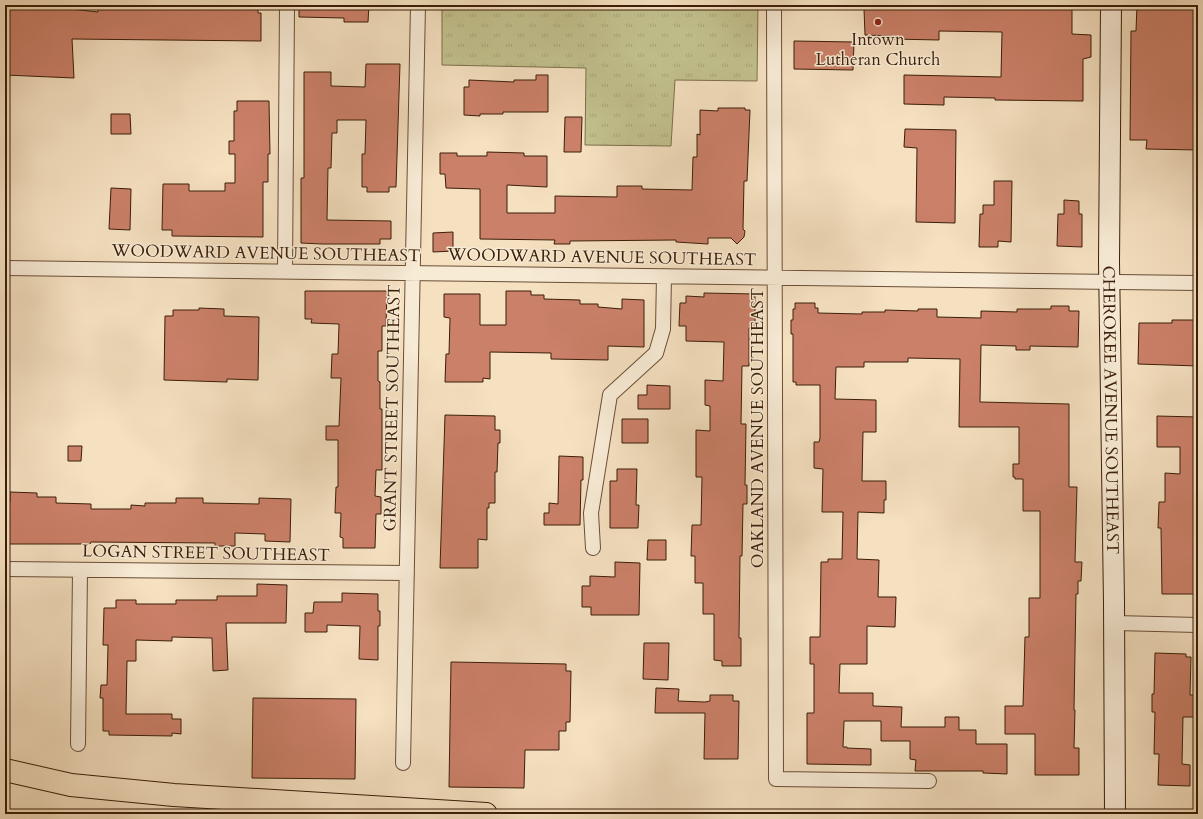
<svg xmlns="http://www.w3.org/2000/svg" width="1203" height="819" font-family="Cardo,serif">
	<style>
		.grass { fill: url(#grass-tufts); stroke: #7e704b }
		.building { fill: #cb8069; stroke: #3b1e08 }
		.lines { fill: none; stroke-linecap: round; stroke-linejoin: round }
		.street-casing { stroke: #6a4e36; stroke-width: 16 }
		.secondary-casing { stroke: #3b1e08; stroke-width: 22 }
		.highway-casing { stroke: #3b1e08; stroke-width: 24 }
		.street { stroke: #f8ebd6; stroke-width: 14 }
		.secondary { stroke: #f8ebd6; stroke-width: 20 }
		.highway { stroke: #f5e0c0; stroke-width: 22 }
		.poi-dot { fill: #8f2418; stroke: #f8ebd6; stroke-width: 1.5 }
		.labels { text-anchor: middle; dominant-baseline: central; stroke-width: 3; stroke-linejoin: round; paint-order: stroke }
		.poi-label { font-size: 17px; fill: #3b1e08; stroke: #f8ebd6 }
		.street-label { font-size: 17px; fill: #3b1e08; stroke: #f8ebd6 }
	</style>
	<defs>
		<pattern id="grass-tufts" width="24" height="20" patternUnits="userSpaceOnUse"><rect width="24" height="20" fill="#c2c18e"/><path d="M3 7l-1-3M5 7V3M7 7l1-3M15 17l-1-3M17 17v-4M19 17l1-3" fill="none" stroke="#a8a579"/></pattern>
	</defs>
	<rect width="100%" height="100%" fill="#f5e0c0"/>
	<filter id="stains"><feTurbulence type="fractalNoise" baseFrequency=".005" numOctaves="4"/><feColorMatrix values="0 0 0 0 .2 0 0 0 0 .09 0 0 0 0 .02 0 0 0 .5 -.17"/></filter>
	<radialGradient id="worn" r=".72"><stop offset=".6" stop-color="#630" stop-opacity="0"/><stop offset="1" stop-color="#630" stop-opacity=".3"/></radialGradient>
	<path class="grass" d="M442,5H758L757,81L675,80L671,146L585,145L586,68L442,65Z"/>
	<path class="building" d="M5,5H71V9L98,12V5H258V13H261V41L72,39L74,78L5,75Z
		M299,5H369L368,22H344V18L299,17Z
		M893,5H1072V34L1091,35V57L1083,59V101L995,100V98L944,97V105L904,104V75L1001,77L1002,32L939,31V40L892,39V36L865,35L864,9L893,8Z
		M1137,5H1198V150L1146,149L1147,140H1130L1131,31H1136Z
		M794,41L854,42L853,70L794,69Z
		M366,64H400L396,187H389V192H367V187H362V154H365L366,120H337V133H332L331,168H328L327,220L391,221V239H380V244H322L301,243V178H304V72H331V86L365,87Z
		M536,75H548V112H503V114H480V116L464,115V87H469V80L514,82V80H536Z
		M237,101H269L270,154H268V182H263V237L172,236V230H162L163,184H189V191H225V183H235V154H229V141H234V111H237Z
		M718,108H745V110H750L747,181H744L743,229L745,231L744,237L737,244L731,238H708V244L676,242V240L570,241V244H554L555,240L480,239V189L446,188L445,174H440V153H457V156H487V152L524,153V156H547V187L507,185V213H555V196L617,197V186H642V189L692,190L693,157H697V134L700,135V110L718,111Z
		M111,114H130L131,134H111Z
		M565,117H582L581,152H564Z
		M905,129L956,130L955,223L916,222L917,148L904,147Z
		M994,181H1012L1011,242L998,241V247H979L980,214H983V205H994Z
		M111,188L131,189L130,230L109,229Z
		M1064,200L1079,201V214H1082V247L1057,246L1058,214H1064Z
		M453,232V251L433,252V233Z
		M305,291H387L386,326H382V351H378V381L380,382V409H382V470H376L375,496L381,497V514H376L375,548H343V538L340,537L341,513H335L336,487H338V440H326V426H339L341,378H331L332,354H338L339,324L311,323L312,319H305Z
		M506,291H531V295H544V299L580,300V304H598V307L622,309V299L644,300V347L608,346V360L551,359V353L490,352V379L483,378V382H445L446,354H449L450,318L444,317V294H480V325H506Z
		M704,293L755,294V328H749V366H742L741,424H746L745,485H747V504H743L742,556H740L739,638H741V666H722V661L714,660V614H703V583H695V556H691L692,525H701L702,477H696V430L710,431V406L705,405V380L723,381L724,342L686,341V326H679L680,303H686V296L704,297Z
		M795,303H815V308H818V313L862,314V312H885V310L918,311V309H937V317L981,318V311L1017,312V309H1051V306H1069V311H1079L1078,347L1030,346V350H1016V346L981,345L980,402L1069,404V487H1077L1075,562H1082L1081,581H1078V594H1076L1074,710H1075L1074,748H1079V775H1035V734H1005V706H1023L1025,637H1029V598H1040V511H1023V479H1015V477H1013V464H1019V427H959L960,359L908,358V362H864V367H836L835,399L876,400V432H863L862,481H886V500H884V513L858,512L857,559L879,560L878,597H896L895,627L867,626V664H840L839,693H873V706L902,707L901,727H945V717H959V730H976V744H1007V774L983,773V771H915L916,760L910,759V741H881V721H844L843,747H847V748L871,749V765L807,764V713H814V664H810V637H820L821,562H828V559H842L843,512H822L823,469L814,468V442H819L820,438V385H796V382H793V334H791V320H793V309H795Z
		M199,308L224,309V316L259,317L258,380L227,379V382L164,380L165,316H173V310H199Z
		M1172,320H1198V366L1138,364L1139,323H1172Z
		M647,385L670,386V409H638V395H647Z
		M445,415L495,416V430H500V443H498L497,472H495V503H489V508H487V540L478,539V568H440Z
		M1157,416L1198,417V594H1162L1161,528H1158L1159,502H1165V473L1180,474V447H1157Z
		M622,419H648V443H622Z
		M68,446H82L81,461H68Z
		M559,456L583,457V480H581L580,525H544V513H549V503L558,504Z
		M617,469H637L636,505H639L638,528H610V481H617Z
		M10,492L37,493V497H56V503L91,504V509H131V505L145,506V503H176V498H203V503L259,504V498L291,499L290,542L265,541V534L235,533V546H215V543L91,542L90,544H5V502H10Z
		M648,540H666V560H647Z
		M615,562L640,563L639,615H591V607H582V586H590V576L615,577Z
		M257,584L287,585L286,623H226L228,670L213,671L212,638L172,637V641L136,640V661H127L126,714H172V719H181V734L172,733V736L109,735V731H103V698H100L101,685H107L108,645H103L104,608H116V600H136V604H176V600H217V596H257Z
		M342,593L378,594V611H380V626H378V660L359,659L360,626L327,625V632H305V613H313L314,602H342Z
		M644,643H669L668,680L643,679Z
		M1155,653L1186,654V657H1191L1190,695H1196V717H1183L1182,764L1190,765V786L1158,785L1159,754H1154L1155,712H1152V694H1154Z
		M451,662L566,664V671H571L570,722H566V731H559V750H525L524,788L449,787Z
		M656,688L679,689L678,701L705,702L710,701V695H733V701H739L738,759H704L705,713H655Z
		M253,698L356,699L355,779L252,778Z"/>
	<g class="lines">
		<defs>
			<path id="street" d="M774,5L776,779L929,781
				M5,268L1198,283
				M285,271L287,5
				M593,548L591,513L610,395L656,353L663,329L664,276
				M5,569L407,573
				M1115,623L1198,625
				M78,744L80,570
				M403,763L418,5"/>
			<g id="secondary">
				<path id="s1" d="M1111,5L1109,262L1114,602L1115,814"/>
			</g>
			<path id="highway" d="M5,770L71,785L174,795L486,814"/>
		</defs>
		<use href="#street" class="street-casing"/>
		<use href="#secondary" class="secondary-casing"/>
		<use href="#highway" class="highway-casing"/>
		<use href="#street" class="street"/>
		<use href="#secondary" class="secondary"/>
		<use href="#highway" class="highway"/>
	</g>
	<circle class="poi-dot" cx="878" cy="22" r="4"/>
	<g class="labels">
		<g class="poi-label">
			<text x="878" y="39">Intown<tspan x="878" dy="20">Lutheran Church</tspan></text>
		</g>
		<g class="street-label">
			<text transform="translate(266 253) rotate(1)">WOODWARD AVENUE SOUTHEAST</text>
			<text transform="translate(602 257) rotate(1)">WOODWARD AVENUE SOUTHEAST</text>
			<text transform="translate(392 408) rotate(-89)">GRANT STREET SOUTHEAST</text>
			<text stroke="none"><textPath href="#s1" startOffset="405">CHEROKEE AVENUE SOUTHEAST</textPath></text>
			<text transform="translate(757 428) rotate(-90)">OAKLAND AVENUE SOUTHEAST</text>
			<text transform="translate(206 553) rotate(1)">LOGAN STREET SOUTHEAST</text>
		</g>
	</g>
	<rect width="1203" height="819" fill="none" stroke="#f5e0c0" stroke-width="20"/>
	<rect x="6" y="6" width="1191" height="807" fill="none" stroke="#3b1e08" stroke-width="2"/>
	<rect x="10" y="10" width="1183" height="799" fill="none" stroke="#3b1e08"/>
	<rect width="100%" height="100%" filter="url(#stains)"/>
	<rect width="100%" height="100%" fill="url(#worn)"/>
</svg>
